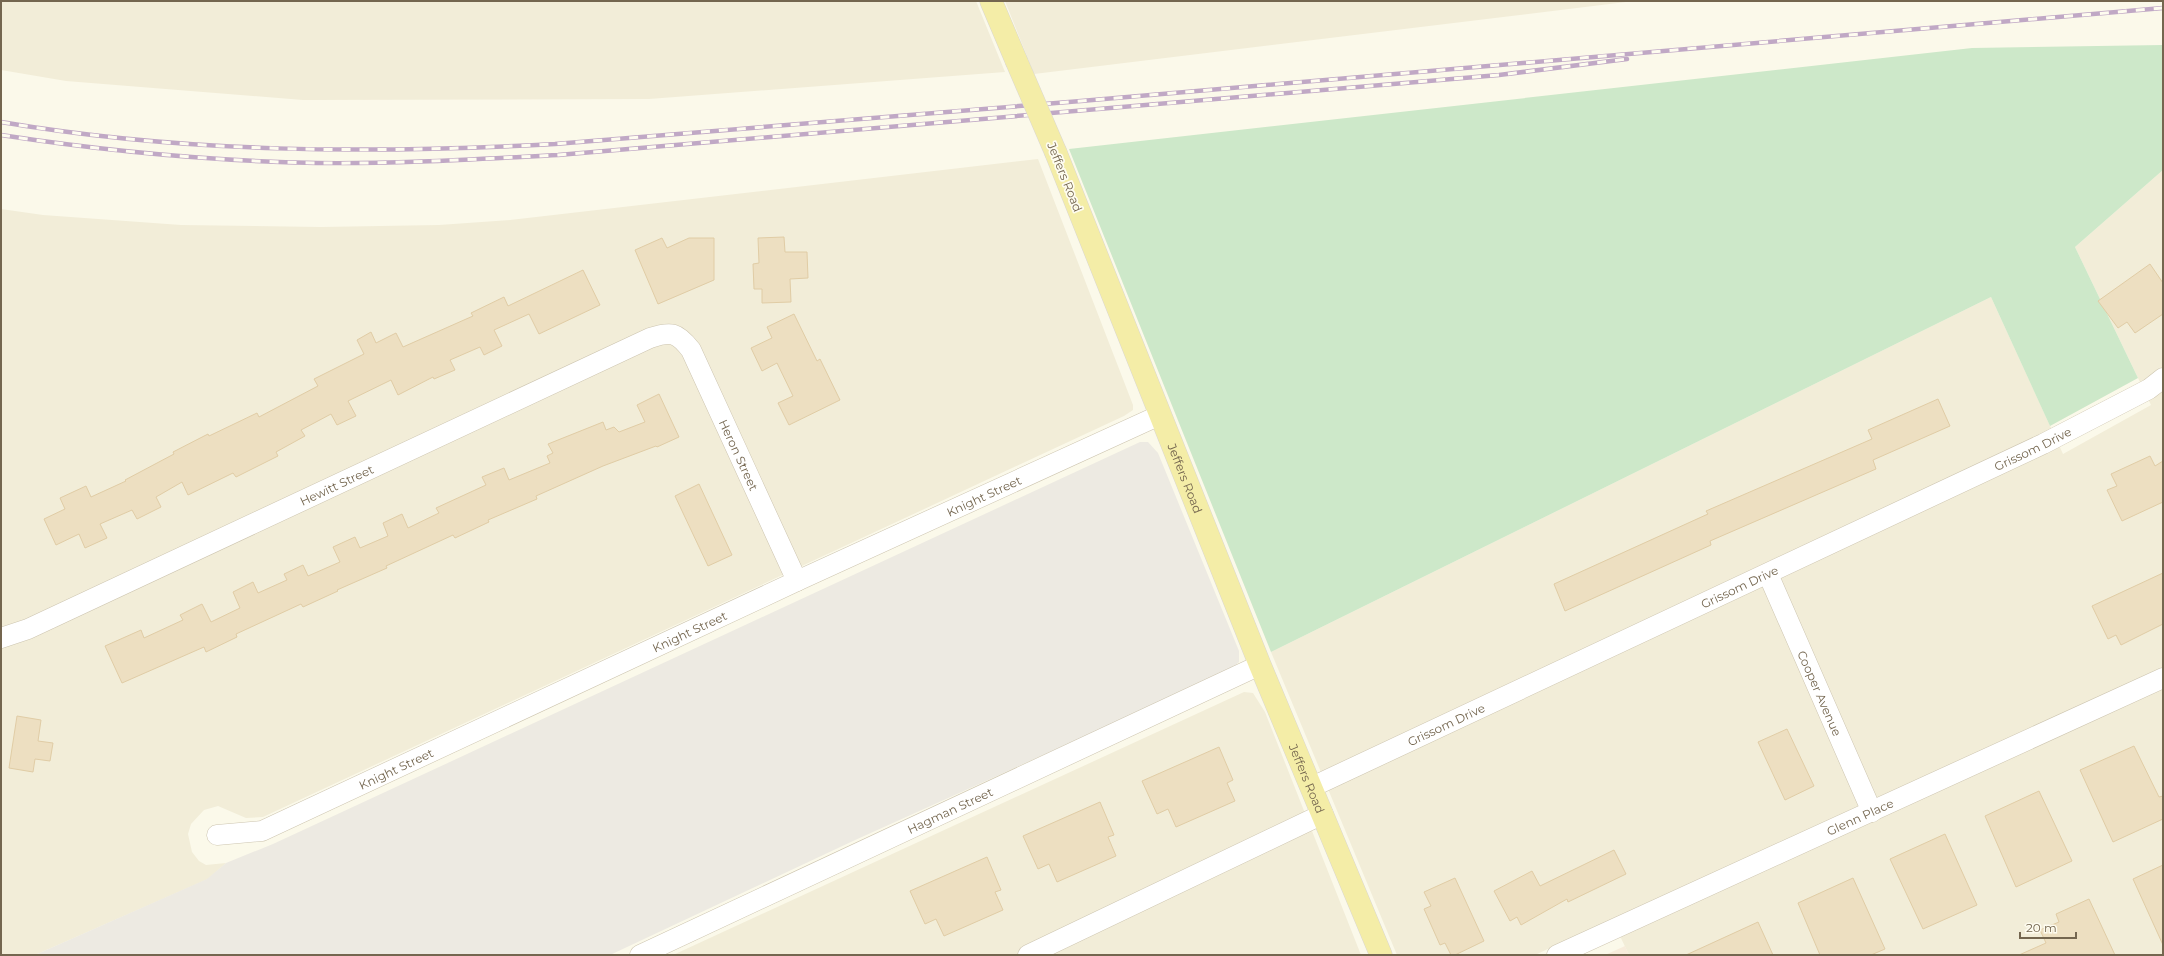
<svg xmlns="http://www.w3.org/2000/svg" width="2164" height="956" font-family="Montserrat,sans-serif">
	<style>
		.residential { fill: #f2edd8 }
		.commercial { fill: #f7ecdb }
		.industrial { fill: #edeae2 }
		.green { fill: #cde8c9 }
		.building { fill: #eddfc1; stroke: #e0cca5 }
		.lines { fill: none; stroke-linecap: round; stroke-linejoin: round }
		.minor-casing { stroke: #cdc5b0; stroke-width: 21 }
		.major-casing { stroke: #dbd7d1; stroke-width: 23 }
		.minor { stroke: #fff; stroke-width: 20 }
		.major { stroke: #f4eda7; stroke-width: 22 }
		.rail-casing { stroke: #c0a8c5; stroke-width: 4.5 }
		.rail { stroke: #fefcf0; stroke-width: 3; stroke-dasharray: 9; stroke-linecap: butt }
		.major-bridge-casing { stroke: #dbd7d1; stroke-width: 23; stroke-linecap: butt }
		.major-bridge { stroke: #f4eda7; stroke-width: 22 }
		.labels { text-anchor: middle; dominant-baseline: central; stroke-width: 3.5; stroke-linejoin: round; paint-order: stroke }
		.street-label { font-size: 12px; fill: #74664f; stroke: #fefcf0 }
	</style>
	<rect width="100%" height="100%" fill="#fbf9ea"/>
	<path class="residential" d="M1,1H976L1005,72L649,99L303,100L66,81L1,70Z
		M1005,1H1634L1034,74Z
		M1038,159L1133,405V410L1124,416L263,817L246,818L218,806L204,810L191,824L188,834L192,852L199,861L206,865L226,863L208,879L35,955H1V209L43,215L181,225L321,227L439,225L510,220Z
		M2163,170V955H1629L1612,919L1535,955H1397L1271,652L1991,297L2063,454L2151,405L2075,247Z
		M1244,692L1253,693L1265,712L1361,955H673Z"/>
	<path class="commercial" d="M1625,946L1629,955H1605Z"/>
	<path class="industrial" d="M1140,442H1148L1158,453L1239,651V662L1229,671L853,841L610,955H35L207,879L226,863L273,844Z"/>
	<path class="green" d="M2163,45V170L2075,247L2138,378L2050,426L1991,297L1271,652L1069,149L1972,48Z"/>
	<path class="building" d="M784,237L785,252H807L808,278L790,279L791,302L762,303V289H754L753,264L759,263L758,238Z
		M662,238L667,248L689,238H714V280L658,304L635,250Z
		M2150,264L2163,283V314L2135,333L2127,322L2118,328L2098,301Z
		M583,270L600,305L539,334L529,314L494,330L502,346L484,355L480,347L450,360L455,370L434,379L433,377L398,395L391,380L348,401L356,416L337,425L331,414L301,430L305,436L276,452L278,456L236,477L233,473L188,495L182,482L156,497L161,507L137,519L132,510L100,524L107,538L85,548L79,534L56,545L44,519L65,509L60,498L86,486L91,497L126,481L125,480L174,454L173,452L208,434L209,436L257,413L259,417L318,386L314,379L364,354L357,340L371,332L376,343L396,333L403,347L473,316L471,313L504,297L508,306Z
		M794,314L817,361L820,359L840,400L789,425L778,403L793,396L777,363L762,371L751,348L772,338L767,327Z
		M659,394L679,437L657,447L656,446L603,466L536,496L537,499L488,520L489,522L455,538L453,535L386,566L387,568L337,590L338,591L303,607L301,604L236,634L237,637L206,652L204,647L122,683L105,646L141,630L144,638L183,620L180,615L202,604L211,622L240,608L233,592L253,582L258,593L287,580L284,574L303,565L308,576L340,562L333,547L355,537L360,548L388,536L383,523L402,514L408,528L439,513L436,508L486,485L482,477L504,468L509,480L550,463L547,456L553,453L548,444L603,422L606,430L614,427L619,432L645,422L637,405Z
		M1938,399L1950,426L1873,460L1876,469L1710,541L1711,545L1565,611L1554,584L1708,514L1706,511L1872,439L1868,430Z
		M2150,456L2155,466L2163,461V502L2122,521L2107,490L2117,486L2111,474Z
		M699,484L732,555L708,566L675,496Z
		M2163,573V624L2121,645L2116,635L2108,639L2092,606Z
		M17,716L41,720L38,741L53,743L50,761L35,759L33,772L9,768Z
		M1787,729L1814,786L1785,800L1758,742Z
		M2134,746L2159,797L2163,796V819L2113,842L2080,770Z
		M1219,747L1233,780L1227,783L1235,801L1176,827L1168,809L1157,814L1142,781Z
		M2039,791L2072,861L2016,887L1985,816Z
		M1100,802L1114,835L1108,837L1116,856L1057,882L1049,864L1038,869L1023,836Z
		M1945,834L1977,905L1923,929L1890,859Z
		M1614,850L1626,874L1568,902L1567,899L1521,925L1517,917L1510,921L1494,891L1532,871L1540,886Z
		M987,857L1001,890L995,892L1003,910L944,936L936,919L925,924L910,891Z
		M2163,865V945L2133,879Z
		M1455,878L1484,941L1455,955H1451L1445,943L1440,945L1424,909L1431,906L1424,892Z
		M1853,878L1885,949L1871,955H1820L1798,903Z
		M2089,899L2115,955H2019L2046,943L2040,930L2059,922L2056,914Z
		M1758,922L1773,955H1686Z"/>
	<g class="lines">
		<defs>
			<g id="minor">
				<path id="s1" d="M1768,574L1872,812"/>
				<path id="s2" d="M1,638L28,629L650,338C671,331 677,332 691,350L797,581"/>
				<path id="s3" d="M1312,787L2043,444L2149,389L2163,378"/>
				<path id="s4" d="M217,835L262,831L797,581L1160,415"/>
				<path id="s5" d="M640,955L1260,665"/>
				<path d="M1028,955L1323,814"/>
				<path id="s6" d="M1557,955L2163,678"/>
			</g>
			<g id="major">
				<path d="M991,1L1016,60"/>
				<path id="s7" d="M1056,153L1260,665L1381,955"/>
			</g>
		</defs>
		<use href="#minor" class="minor-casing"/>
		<use href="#major" class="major-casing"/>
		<use href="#minor" class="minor"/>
		<use href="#major" class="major"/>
		<defs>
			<path id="rail" d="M1,122C184,153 370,154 555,144L1081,101L2163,8
				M1,135C105,151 211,161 317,163C397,164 478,159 558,155L1499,75L1627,59"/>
		</defs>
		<use href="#rail" class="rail-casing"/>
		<use href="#rail" class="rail"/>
		<defs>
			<path id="major-bridge" d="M1016,60L1056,153"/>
		</defs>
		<use href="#major-bridge" class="major-bridge-casing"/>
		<use href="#major-bridge" class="major-bridge"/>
	</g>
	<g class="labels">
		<g class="street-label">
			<text transform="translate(1065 177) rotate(68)">Jeffers Road</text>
			<text stroke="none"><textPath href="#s3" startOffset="796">Grissom Drive</textPath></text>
			<text stroke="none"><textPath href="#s2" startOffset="878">Heron Street</textPath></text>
			<text stroke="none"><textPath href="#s7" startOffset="350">Jeffers Road</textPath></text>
			<text stroke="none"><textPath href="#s2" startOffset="369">Hewitt Street</textPath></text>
			<text stroke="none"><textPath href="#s4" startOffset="841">Knight Street</textPath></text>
			<text stroke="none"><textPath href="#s3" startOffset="472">Grissom Drive</textPath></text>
			<text stroke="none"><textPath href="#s4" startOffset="517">Knight Street</textPath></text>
			<text stroke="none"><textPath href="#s1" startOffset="130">Cooper Avenue</textPath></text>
			<text stroke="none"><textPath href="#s3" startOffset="148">Grissom Drive</textPath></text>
			<text stroke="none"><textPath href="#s4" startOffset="193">Knight Street</textPath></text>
			<text stroke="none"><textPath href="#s7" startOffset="674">Jeffers Road</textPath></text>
			<text stroke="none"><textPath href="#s5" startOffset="342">Hagman Street</textPath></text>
			<text stroke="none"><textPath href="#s6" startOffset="333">Glenn Place</textPath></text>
		</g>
	</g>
	<rect width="2164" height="956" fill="none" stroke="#74664f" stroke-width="4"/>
	<path d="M2020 932v6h56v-6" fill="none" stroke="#74664f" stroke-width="2"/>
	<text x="2026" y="932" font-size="12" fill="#74664f" stroke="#fefcf0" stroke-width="3" paint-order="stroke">20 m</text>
</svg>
